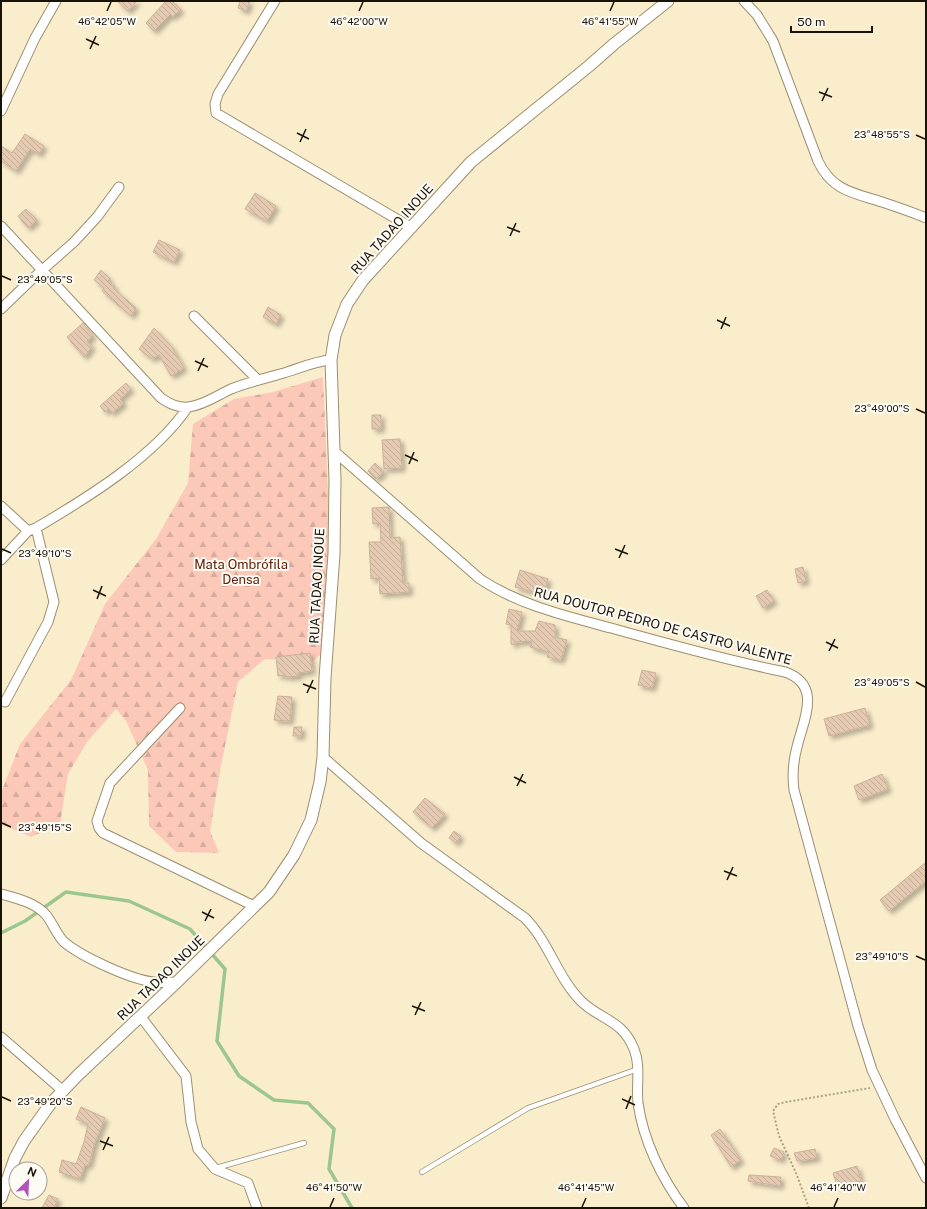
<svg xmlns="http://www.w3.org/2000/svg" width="927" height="1209" font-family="'Public Sans',sans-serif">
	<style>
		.forest { fill: url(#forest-firs) }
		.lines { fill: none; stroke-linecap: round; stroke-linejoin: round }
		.stream { stroke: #9bc78f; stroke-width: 3.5 }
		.building { fill: url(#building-back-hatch); stroke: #ccb199; filter: url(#shadow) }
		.service-casing { stroke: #9b8f71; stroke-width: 6 }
		.minor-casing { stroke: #9b8f71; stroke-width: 11 }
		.tertiary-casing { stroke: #9b8f71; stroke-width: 13 }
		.path { stroke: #aca288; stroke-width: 2; stroke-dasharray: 2 2; stroke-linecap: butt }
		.service { stroke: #fff; stroke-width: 4.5 }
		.minor { stroke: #fff; stroke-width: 9 }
		.tertiary { stroke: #fff; stroke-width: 11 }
		.ticks { fill: none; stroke: #181308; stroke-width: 1.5 }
		.labels { text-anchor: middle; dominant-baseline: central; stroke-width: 4; stroke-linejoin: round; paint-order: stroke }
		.street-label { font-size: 13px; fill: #181308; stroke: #fefbf4 }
		.park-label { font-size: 13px; fill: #60220c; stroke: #fefbf4 }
		.ticks-label { font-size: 10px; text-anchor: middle; fill: #181308; stroke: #fefbf4; stroke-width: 4; stroke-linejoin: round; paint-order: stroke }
	</style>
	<defs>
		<pattern id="forest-firs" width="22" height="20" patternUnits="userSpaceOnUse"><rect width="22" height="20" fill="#fcc9b9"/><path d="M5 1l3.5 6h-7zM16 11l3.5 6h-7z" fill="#d7ac9e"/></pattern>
		<pattern id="building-back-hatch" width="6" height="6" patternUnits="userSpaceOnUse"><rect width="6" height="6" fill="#e5cab1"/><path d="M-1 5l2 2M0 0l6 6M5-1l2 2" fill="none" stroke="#c4ad97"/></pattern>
		<filter id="shadow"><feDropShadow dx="3.5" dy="3.5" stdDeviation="2" flood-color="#0004"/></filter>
	</defs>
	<rect width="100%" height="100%" fill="#faedcc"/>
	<path class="forest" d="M323,377L332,585L323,608L325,651L311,662L265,659L238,682L221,766L210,831L219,853L176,852L149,826L148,770L126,721L116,709L87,742L68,774L60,824L31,837L1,824V793L20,744L71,680L105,604L156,539L188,483L193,424L234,399L273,392Z"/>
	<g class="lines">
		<path class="stream" d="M1,933L25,921L66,892L129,901L190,929L225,969L217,1041L239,1076L274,1100L308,1103L334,1129L329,1169L352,1208"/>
	</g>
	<path class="building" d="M117,1H137L128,11Z
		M166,1H172L181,10L172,17L170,15L154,31L146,23Z
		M240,1H250L246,11L238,8Z
		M25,134L44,146L39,154L30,149L16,171L1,161V146L12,153Z
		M255,193L276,206L267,221L245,209Z
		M26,209L37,220L28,228L18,216Z
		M159,240L180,250L174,262L153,252Z
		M101,270L110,279L108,281L115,286L113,288L136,308L131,316L102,291L104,288L94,280Z
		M268,307L281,315L276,324L263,317Z
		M83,323L93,336L87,341L92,347L84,357L67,337Z
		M154,328L172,347L184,368L171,376L159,355L152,359L139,349Z
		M126,383L131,389L120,399L124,403L112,413L109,409L105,412L100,406Z
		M372,415H381V429H372Z
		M400,439L402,468L384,469L382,440Z
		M375,463L384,472L376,479L368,471Z
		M389,507L390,538L400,537L403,583H409V592L380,594L379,578L371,579L369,542H381L380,523L373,524L372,508Z
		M803,567L806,581L798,583L795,569Z
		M520,570L548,579L544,595L515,587Z
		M767,590L774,601L763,608L756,596Z
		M509,609L522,612L517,631H535L539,621L555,625V637L567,640L561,660L547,657L549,652L530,647L532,641L515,642L514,645L511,644V625L506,624Z
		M310,653L312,671L298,673L299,676L285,677L286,675L278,676L276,657Z
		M642,670L656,673L652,688L638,685Z
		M278,696L292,697L290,721L274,720Z
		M865,708L870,725L829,736L824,719Z
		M294,727H302L301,736H293Z
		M882,774L888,789L859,800L854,786Z
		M425,798L445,814L432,828L413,812Z
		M454,831L461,836L456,843L449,838Z
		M926,862V881L889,911L880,900Z
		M81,1107L105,1118L94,1145L89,1165H85L80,1179L59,1172L62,1160L76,1164L84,1142L88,1124L76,1119Z
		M720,1129L741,1160L731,1167L711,1135Z
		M774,1148L784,1152L781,1160L770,1156Z
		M815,1149L817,1158L797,1161L794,1153Z
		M857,1166L861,1181L835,1186L836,1182L833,1173Z
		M749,1175L781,1177L780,1186L748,1181Z
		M49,1195L58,1199L54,1208H42Z"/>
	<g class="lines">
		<defs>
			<path id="service" d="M216,1168L304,1143
				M422,1172L528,1108L638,1069"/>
			<path id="minor" d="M275,1L218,94L215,104L216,113L412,228
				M744,1L757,15L773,41L818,161C832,191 854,193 882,202C897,207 912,212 926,218
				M1,111L35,38L56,1
				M1,226L161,398C170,404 178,408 189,407C204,405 218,395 231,389C249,382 266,378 284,373C300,368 315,361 331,360
				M1,309L31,280L74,242L97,217L119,187
				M194,316L258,380
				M334,451L480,579C519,605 566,616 611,628C668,644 726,660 785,672C823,685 803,721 797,747C793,762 792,775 794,790L858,1026L872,1070L895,1119L926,1178
				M1,506L28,531L36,528C87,498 154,457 188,407
				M1,560L28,531
				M5,702L48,622L54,602L36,528
				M180,708L110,783L97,821L99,828L103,833L254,906
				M323,757L421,843L525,918C549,942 557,977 581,1001C600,1020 622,1019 634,1049C641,1066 636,1085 638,1103C643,1140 662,1179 684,1208
				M1,894C16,898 37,903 47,916C53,924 57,935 64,942C82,957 130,979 153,982C160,983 169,982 177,982
				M141,1017L186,1076L191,1122L198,1149L215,1169L248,1183L257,1208
				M1,1037L62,1090"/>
			<path id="tertiary" d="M1,1198L15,1158L24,1141L51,1103L78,1075L177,982L269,892L294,855L311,820L320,782L323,757L325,678L334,554L335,480L331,360L335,335L347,304L363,280L471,162L589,66L614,44L668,1"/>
		</defs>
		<use href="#service" class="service-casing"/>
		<use href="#minor" class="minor-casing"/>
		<use href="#tertiary" class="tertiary-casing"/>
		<path class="path" d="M809,1208L796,1173L779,1136L773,1111L778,1104L786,1102L870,1088"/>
		<use href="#service" class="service"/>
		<use href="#minor" class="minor"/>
		<use href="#tertiary" class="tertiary"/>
	</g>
	<path class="ticks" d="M107,11L111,2M359,11L363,2M610,11L614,2M86,39L99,45M90,49L96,36M819,92L832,97M822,101L828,88M297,133L309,139M916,135L925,139M300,142L306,129M507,227L520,232M510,236L516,223M2,276L11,280M717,320L730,326M721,329L726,317M195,361L208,367M198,371L204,358M916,409L925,413M405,455L418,461M409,464L414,452M2,549L11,553M615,549L628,554M619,558L625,545M93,590L106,596M97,599L102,586M826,642L838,648M829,651L835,639M916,682L925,687M303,684L316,689M307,693L313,680M514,777L526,783M517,786L523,774M2,823L11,827M724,871L737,876M727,880L733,867M202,912L214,918M205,921L211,909M916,956L925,960M412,1006L425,1011M415,1015L421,1002M2,1097L11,1101M622,1099L635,1105M626,1109L631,1096M100,1141L113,1146M103,1150L109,1137M330,1207L334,1198M582,1207L586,1198M834,1207L838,1198"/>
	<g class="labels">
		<g class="street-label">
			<text transform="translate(392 229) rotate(-48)">RUA TADAO INOUE</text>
			<text transform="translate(317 586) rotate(-87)">RUA TADAO INOUE</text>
			<text transform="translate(663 626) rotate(15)">RUA DOUTOR PEDRO DE CASTRO VALENTE</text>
			<text transform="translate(161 978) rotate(-44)">RUA TADAO INOUE</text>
		</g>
		<g class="park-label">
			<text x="241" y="564">Mata Ombrófila<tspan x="241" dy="15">Densa</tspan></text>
		</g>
	</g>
	<g class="ticks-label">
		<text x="107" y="25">46°42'05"W</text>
		<text x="359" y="25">46°42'00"W</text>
		<text x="610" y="25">46°41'55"W</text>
		<text x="882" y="138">23°48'55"S</text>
		<text x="45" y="283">23°49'05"S</text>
		<text x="882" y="412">23°49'00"S</text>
		<text x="45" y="557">23°49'10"S</text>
		<text x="882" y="686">23°49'05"S</text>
		<text x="45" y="831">23°49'15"S</text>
		<text x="882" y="960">23°49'10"S</text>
		<text x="45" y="1105">23°49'20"S</text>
		<text x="334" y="1191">46°41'50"W</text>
		<text x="586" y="1191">46°41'45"W</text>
		<text x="838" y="1191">46°41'40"W</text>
	</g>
	<rect width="927" height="1209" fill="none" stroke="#181308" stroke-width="4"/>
	<g transform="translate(28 1181) rotate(24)"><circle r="19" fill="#fefbf4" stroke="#a29e96"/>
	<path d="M0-3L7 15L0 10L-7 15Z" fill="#b153bd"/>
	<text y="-6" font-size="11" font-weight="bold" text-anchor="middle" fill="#181308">N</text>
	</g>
	<path d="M791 26v6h81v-6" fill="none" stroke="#181308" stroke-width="2"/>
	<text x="797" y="26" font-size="12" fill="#181308" stroke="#fefbf4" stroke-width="3" paint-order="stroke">50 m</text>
</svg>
